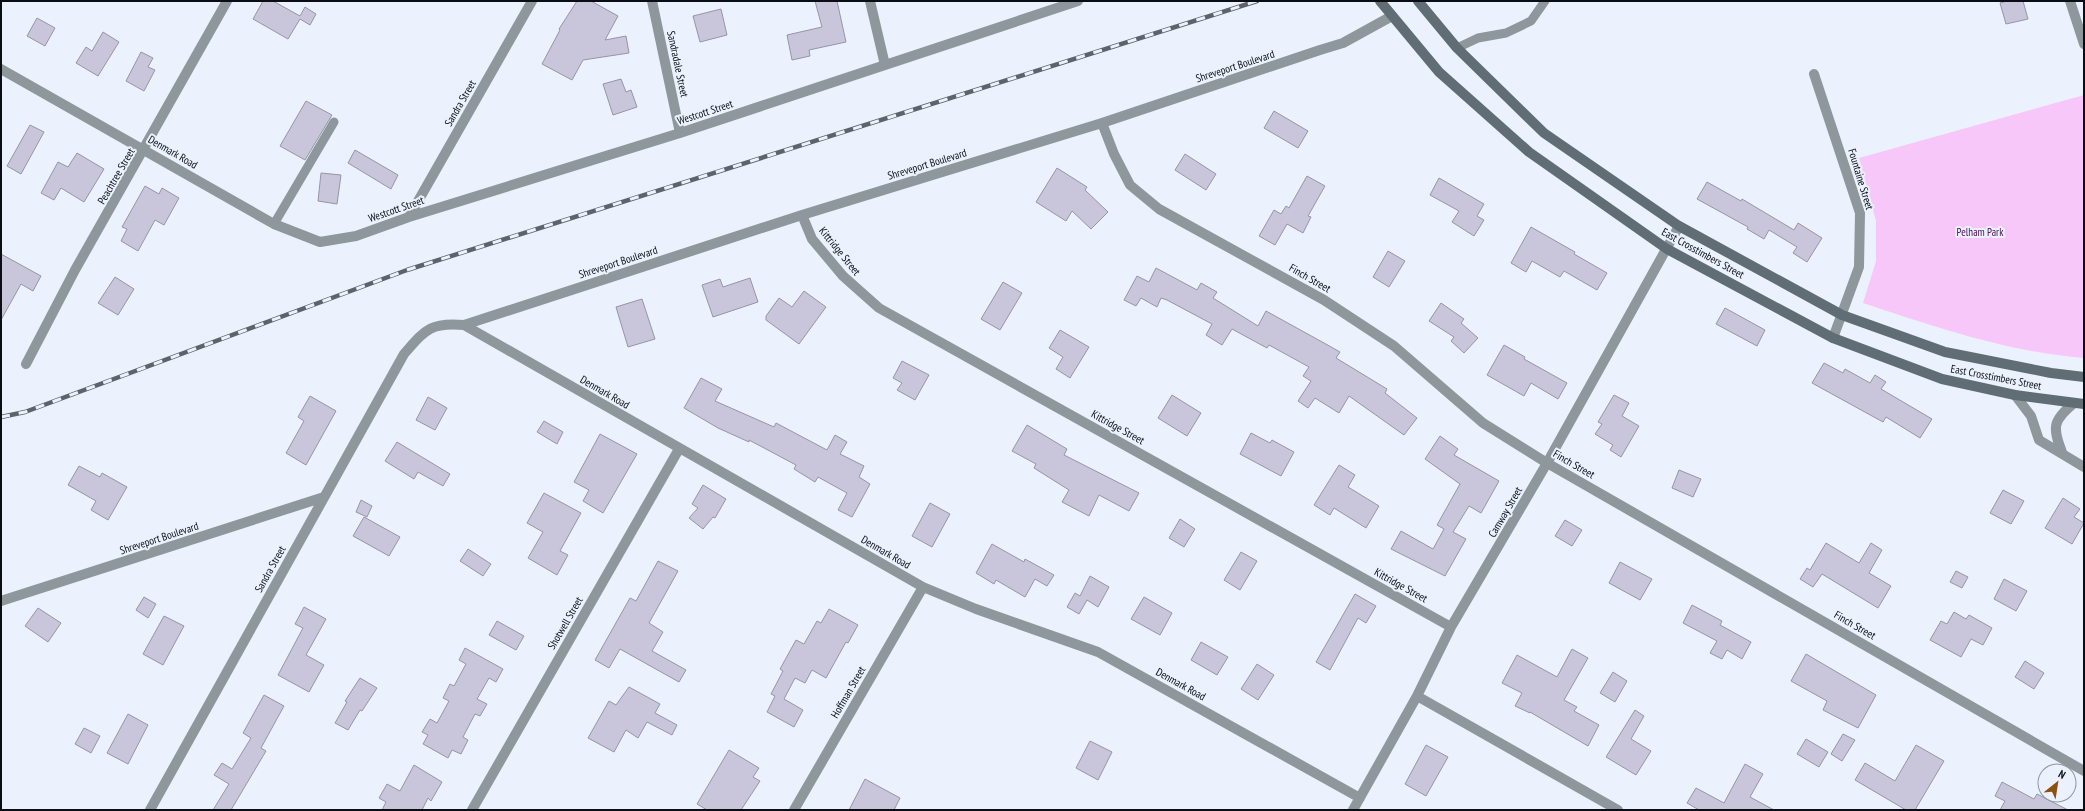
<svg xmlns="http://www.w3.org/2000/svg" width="2085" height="811" font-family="'PT Sans Narrow',sans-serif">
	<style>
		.green { fill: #f7c7f9 }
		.building { fill: #c9c5da; stroke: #9794a7 }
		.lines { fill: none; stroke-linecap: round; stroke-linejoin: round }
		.lane { stroke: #8e989c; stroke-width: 9 }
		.street { stroke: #8e989c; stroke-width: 10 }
		.secondary { stroke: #606d74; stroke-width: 10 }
		.rail-casing { stroke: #5e626a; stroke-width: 4.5 }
		.rail { stroke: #ebf2fd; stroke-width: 3; stroke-dasharray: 9; stroke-linecap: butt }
		.labels { text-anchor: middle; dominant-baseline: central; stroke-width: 4; stroke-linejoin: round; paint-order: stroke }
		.street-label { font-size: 11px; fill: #0a0d13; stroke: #ebf2fd }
		.park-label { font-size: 11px; fill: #520a57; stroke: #ebf2fd }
	</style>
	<rect width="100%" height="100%" fill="#ebf2fd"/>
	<path class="green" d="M2084,95V358C2008,352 1935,327 1863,303L1876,261V221L1859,158Z"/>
	<path class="building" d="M263,1H273L300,16L305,7L316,14L310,25L300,19L288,39L253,19Z
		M577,1H591L618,16L605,40L626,36L629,53L583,60L572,80L542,64L560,30L559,29Z
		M815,1H837L846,42L809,50L810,56L792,60L787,35L822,27Z
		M2007,1H2023L2028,19L2006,24L2000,3Z
		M721,9L727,35L700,42L693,16Z
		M37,18L55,28L45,46L27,36Z
		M103,32L119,42L98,76L76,63L86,47L92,51Z
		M141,52L153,58L148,67L155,70L144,91L126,81Z
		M621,79L626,92L631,90L637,107L613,115L603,84Z
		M306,101L332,115L305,160L280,146Z
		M1274,111L1308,131L1298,148L1264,128Z
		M30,125L44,132L21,174L7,166Z
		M355,150L398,175L391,189L348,163Z
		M77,153L104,169L84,202L61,188L54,200L41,193L58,162L68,167Z
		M1185,154L1216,174L1206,190L1175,170Z
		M1057,168L1087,187L1085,190L1108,212L1091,229L1072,211L1066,221L1036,202Z
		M321,173L341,175L337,204L318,201Z
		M1307,176L1325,186L1308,216L1311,217L1303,233L1287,224L1275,245L1259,236L1274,210L1281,214L1286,206L1289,208Z
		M1439,178L1484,204L1477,216L1484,220L1474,236L1452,222L1459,211L1430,195Z
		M1707,182L1741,201L1742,199L1794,230L1798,223L1822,238L1807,262L1793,253L1797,247L1769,230L1764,239L1747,229L1748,227L1697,199Z
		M145,186L159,194L162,188L179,198L164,225L155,220L138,251L121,241L127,229L122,227Z
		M1531,227L1575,252L1574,254L1607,273L1597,290L1564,271L1560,277L1532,261L1526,272L1511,263Z
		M1388,251L1405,261L1389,287L1373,277Z
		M1,254L41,276L33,291L21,284L1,320Z
		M1156,268L1197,290L1201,283L1217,292L1213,298L1258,326L1266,311L1324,343L1340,352L1336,358L1387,389L1385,393L1417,418L1404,435L1349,396L1339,413L1315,398L1308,408L1298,401L1311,381L1303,376L1309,367L1269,345L1267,348L1232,329L1222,345L1206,335L1212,324L1167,300L1161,298L1157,307L1141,298L1136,306L1124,300L1137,276L1149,282Z
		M115,277L134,289L118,315L98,303Z
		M750,278L758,302L713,317L702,285L720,279L723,287Z
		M1003,282L1022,293L1000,330L981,319Z
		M804,291L826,307L799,344L766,320V316L779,298L792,307Z
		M642,299L655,339L628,347L616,307Z
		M1441,303L1464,319L1461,323L1478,338L1464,353L1451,341L1454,337L1429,321Z
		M1725,308L1765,330L1757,346L1716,324Z
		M1060,330L1089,347L1070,378L1056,369L1063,357L1049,348Z
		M1504,345L1525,357L1524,359L1567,383L1558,399L1531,383L1524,396L1487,375Z
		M902,361L929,375L915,400L897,390L902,383L893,378Z
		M1824,363L1843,373L1845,369L1870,383L1875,375L1886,382L1881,389L1932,419L1920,438L1886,417L1883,422L1812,383Z
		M701,378L722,389L715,401L774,427L776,423L827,450L835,435L847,442L840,454L864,466L859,477L870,484L852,517L838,510L847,493L818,477L815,482L794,469L796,465L749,440V442L718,428L684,408Z
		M1172,395L1201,413L1187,436L1158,418Z
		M1614,395L1629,403L1622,416L1639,426L1621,457L1610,450L1613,445L1595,434L1602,424L1598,422Z
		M310,396L336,411L306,465L286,453L304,421L298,417Z
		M428,397L447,408L435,430L416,420Z
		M544,421L563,432L557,444L537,432Z
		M1027,425L1067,449L1064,455L1139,493L1129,511L1099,495L1089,516L1062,502L1069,490L1034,468L1036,464L1012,451Z
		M1251,433L1270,443L1272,440L1294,452L1281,476L1240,454Z
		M600,434L637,454L603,513L583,501L589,490L574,482Z
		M1440,436L1458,449L1454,455L1499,481L1481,513L1469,506L1453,532L1466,539L1445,576L1391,549L1401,531L1433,549L1444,529L1437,525L1460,484L1425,459Z
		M397,442L450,474L443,486L418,472L414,479L385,461Z
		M1339,465L1355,475L1348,487L1379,506L1366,528L1334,508L1330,515L1314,505Z
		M79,466L100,477L102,473L127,487L108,520L91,510L96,501L68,485Z
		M1679,470L1701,479L1693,497L1672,488Z
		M703,485L726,499L715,518L713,517L703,529L689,518L698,508L692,504Z
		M2003,490L2024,501L2011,524L1990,513Z
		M544,493L581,513L560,551L568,555L557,575L528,558L543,532L527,523Z
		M2063,498L2080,509L2074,517L2084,523L2072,544L2045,528Z
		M361,500L372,506L367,517L356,512Z
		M930,503L950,514L932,547L912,536Z
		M364,517L400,537L389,556L353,536Z
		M1180,519L1195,529L1184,547L1169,538Z
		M1565,520L1582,530L1572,546L1555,536Z
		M1826,543L1859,563L1871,543L1882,550L1869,573L1891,586L1878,608L1822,574L1813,587L1800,579L1807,568L1810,570Z
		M992,544L1024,562L1025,559L1054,575L1047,586L1035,579L1025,597L996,580L994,584L976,573Z
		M468,549L491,564L483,576L460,561Z
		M1241,552L1257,561L1240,590L1224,580Z
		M658,561L678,571L649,623L663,632L652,651L686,670L679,682L620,649L609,668L595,660L630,598L636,601Z
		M1620,562L1652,579L1640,600L1609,583Z
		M1956,571L1968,577L1962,588L1950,582Z
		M1090,576L1109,587L1098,607L1087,600L1079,614L1067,607L1075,593L1080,596Z
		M2004,579L2027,591L2016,611L1994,599Z
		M1355,594L1376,606L1366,623L1358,618L1330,670L1316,662Z
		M144,597L156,604L148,618L136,610Z
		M1144,597L1172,613L1160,635L1131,619Z
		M1692,605L1722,621L1720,625L1751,642L1742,659L1727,650L1722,659L1710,653L1717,641L1683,623Z
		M304,607L326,619L306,655L324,665L309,692L278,675L303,628L295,624Z
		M38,608L61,623L48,642L25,626Z
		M829,609L858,625L848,643L846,642L826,678L812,670L805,683L795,678L784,699L803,710L794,727L767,712L775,696L771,694L783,671L780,669L796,640L804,644L817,621L821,623Z
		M1954,612L1966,619L1969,615L1992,628L1983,645L1971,639L1961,657L1930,640L1941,621L1947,624Z
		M164,616L184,626L163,665L143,654Z
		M497,621L524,636L516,650L489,635Z
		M1201,642L1228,657L1217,675L1191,660Z
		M465,648L503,669L496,682L489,678L477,699L487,704L480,716L475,714L463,737L468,740L461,754L452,750L448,758L423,744L428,735L422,732L430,719L437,723L449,701L443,698L450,684L454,686L466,664L459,660Z
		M1572,649L1588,658L1564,700L1577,707L1574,711L1599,725L1588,746L1530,712V713L1515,706L1522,693L1502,683L1517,655L1557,677Z
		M1806,654L1876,695L1858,728L1823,710L1827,701L1791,681Z
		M2025,661L2044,673L2034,689L2015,677Z
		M1257,664L1274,675L1258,700L1241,689Z
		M1613,672L1627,681L1615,702L1600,693Z
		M360,678L377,688L362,711L360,710L348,730L335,723L347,702L345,701Z
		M629,687L660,704L655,713L677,725L672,735L647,722L638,738L626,730L614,752L588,738L609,701L616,705Z
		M264,695L284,706L261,748L266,751L231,810H213L229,784L214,775L222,763L232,769L251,738L243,733Z
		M1635,710L1644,716L1631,739L1651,751L1636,775L1606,757Z
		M128,714L148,725L128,764L107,753Z
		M84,728L100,736L91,753L75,744Z
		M1843,734L1855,740L1842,761L1831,754Z
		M1806,739L1828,752L1819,767L1797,754Z
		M1090,741L1112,752L1098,780L1076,768Z
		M1426,745L1448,757L1426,796L1405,784Z
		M1916,745L1944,761L1915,810H1906L1855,780L1865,763L1895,781Z
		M729,750L759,768L753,777L760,781L741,810H707L697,804Z
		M1745,764L1763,774L1750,797L1774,810H1699L1687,803L1696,788L1724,803Z
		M414,765L442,782L431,801L428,798L422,810H382L386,802L379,798L387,784L400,791Z
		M865,779L900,798L894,810H849Z
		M2002,782L2034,799L2037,794L2068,810H2000L2005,801L1995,796Z"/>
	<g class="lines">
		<path class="lane" d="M1457,48L1478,38L1506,33L1531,21L1545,1
			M274,224L334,122"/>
		<path class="street" d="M652,1L680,133
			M870,1L885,65
			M2070,1L2084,44
			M1,69L274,224L320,242L356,236L409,217L680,133L1078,1
			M1814,74L1860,213L1859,267L1833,338
			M1102,123L1114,154L1130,185L1159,209L1324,300L1394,346L1483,423L1547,463L2084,771
			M802,215L812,239L843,276L879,308L1451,627
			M409,217L532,1
			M464,325L802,215L1102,123L1320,50L1343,43L1392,16
			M26,364L75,270L227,1
			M2015,395L2031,416L2039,440L2084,467
			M2062,452C2052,427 2053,420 2074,403
			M1,601L324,497
			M1417,696L1618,810
			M150,810L404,354C425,330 430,322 464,325L923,587L976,609L1098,652L1360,798
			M472,810L679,449
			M794,810L923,587
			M1353,810L1417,696L1451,627L1547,463L1679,226"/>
		<path class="secondary" d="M1380,1L1439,72L1529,152L1667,249L1833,338L1942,379L2015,395L2084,404
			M1418,1L1457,48L1544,133L1679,226L1842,315L1945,352L2051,373L2084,377"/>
		<defs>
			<path id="rail" d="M1,417L25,412L407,270L1257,1"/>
		</defs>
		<use href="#rail" class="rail-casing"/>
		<use href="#rail" class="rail"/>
	</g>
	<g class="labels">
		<g class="street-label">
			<text transform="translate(678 64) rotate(78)">Sandradale Street</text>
			<text transform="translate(1235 66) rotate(-18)">Shreveport Boulevard</text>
			<text transform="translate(460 103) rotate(-60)">Sandra Street</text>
			<text transform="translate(705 112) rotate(-18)">Westcott Street</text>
			<text transform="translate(173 152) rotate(30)">Denmark Road</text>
			<text transform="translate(927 164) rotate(-17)">Shreveport Boulevard</text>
			<text transform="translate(116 176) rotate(-60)">Peachtree Street</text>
			<text transform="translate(1861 179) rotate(73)">Fountaine Street</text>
			<text transform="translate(396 209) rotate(-19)">Westcott Street</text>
			<text transform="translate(840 251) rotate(51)">Kittridge Street</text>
			<text transform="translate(1703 253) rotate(29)">East Crosstimbers Street</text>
			<text transform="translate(618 262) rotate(-18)">Shreveport Boulevard</text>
			<text transform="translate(1310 278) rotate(30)">Finch Street</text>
			<text transform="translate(1996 377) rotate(11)">East Crosstimbers Street</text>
			<text transform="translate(605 392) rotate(30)">Denmark Road</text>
			<text transform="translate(1118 427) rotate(29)">Kittridge Street</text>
			<text transform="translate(1574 464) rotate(30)">Finch Street</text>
			<text transform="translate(1505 512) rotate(-60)">Camway Street</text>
			<text transform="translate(159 538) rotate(-18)">Shreveport Boulevard</text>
			<text transform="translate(886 552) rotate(30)">Denmark Road</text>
			<text transform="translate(270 569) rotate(-61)">Sandra Street</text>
			<text transform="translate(1401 585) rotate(29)">Kittridge Street</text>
			<text transform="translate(565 623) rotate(-60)">Shotwell Street</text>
			<text transform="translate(1855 625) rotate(30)">Finch Street</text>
			<text transform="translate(1181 684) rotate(29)">Denmark Road</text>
			<text transform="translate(848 692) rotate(-60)">Hoffman Street</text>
		</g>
		<g class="park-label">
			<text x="1980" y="232">Pelham Park</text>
		</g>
	</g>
	<rect width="2085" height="811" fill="none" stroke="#0a0d13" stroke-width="4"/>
	<g transform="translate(2057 783) rotate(30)"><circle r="19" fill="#ebf2fd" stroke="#91969f"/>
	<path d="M0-3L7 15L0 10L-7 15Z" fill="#8c500f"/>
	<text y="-6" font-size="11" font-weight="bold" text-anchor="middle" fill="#0a0d13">N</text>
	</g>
</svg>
